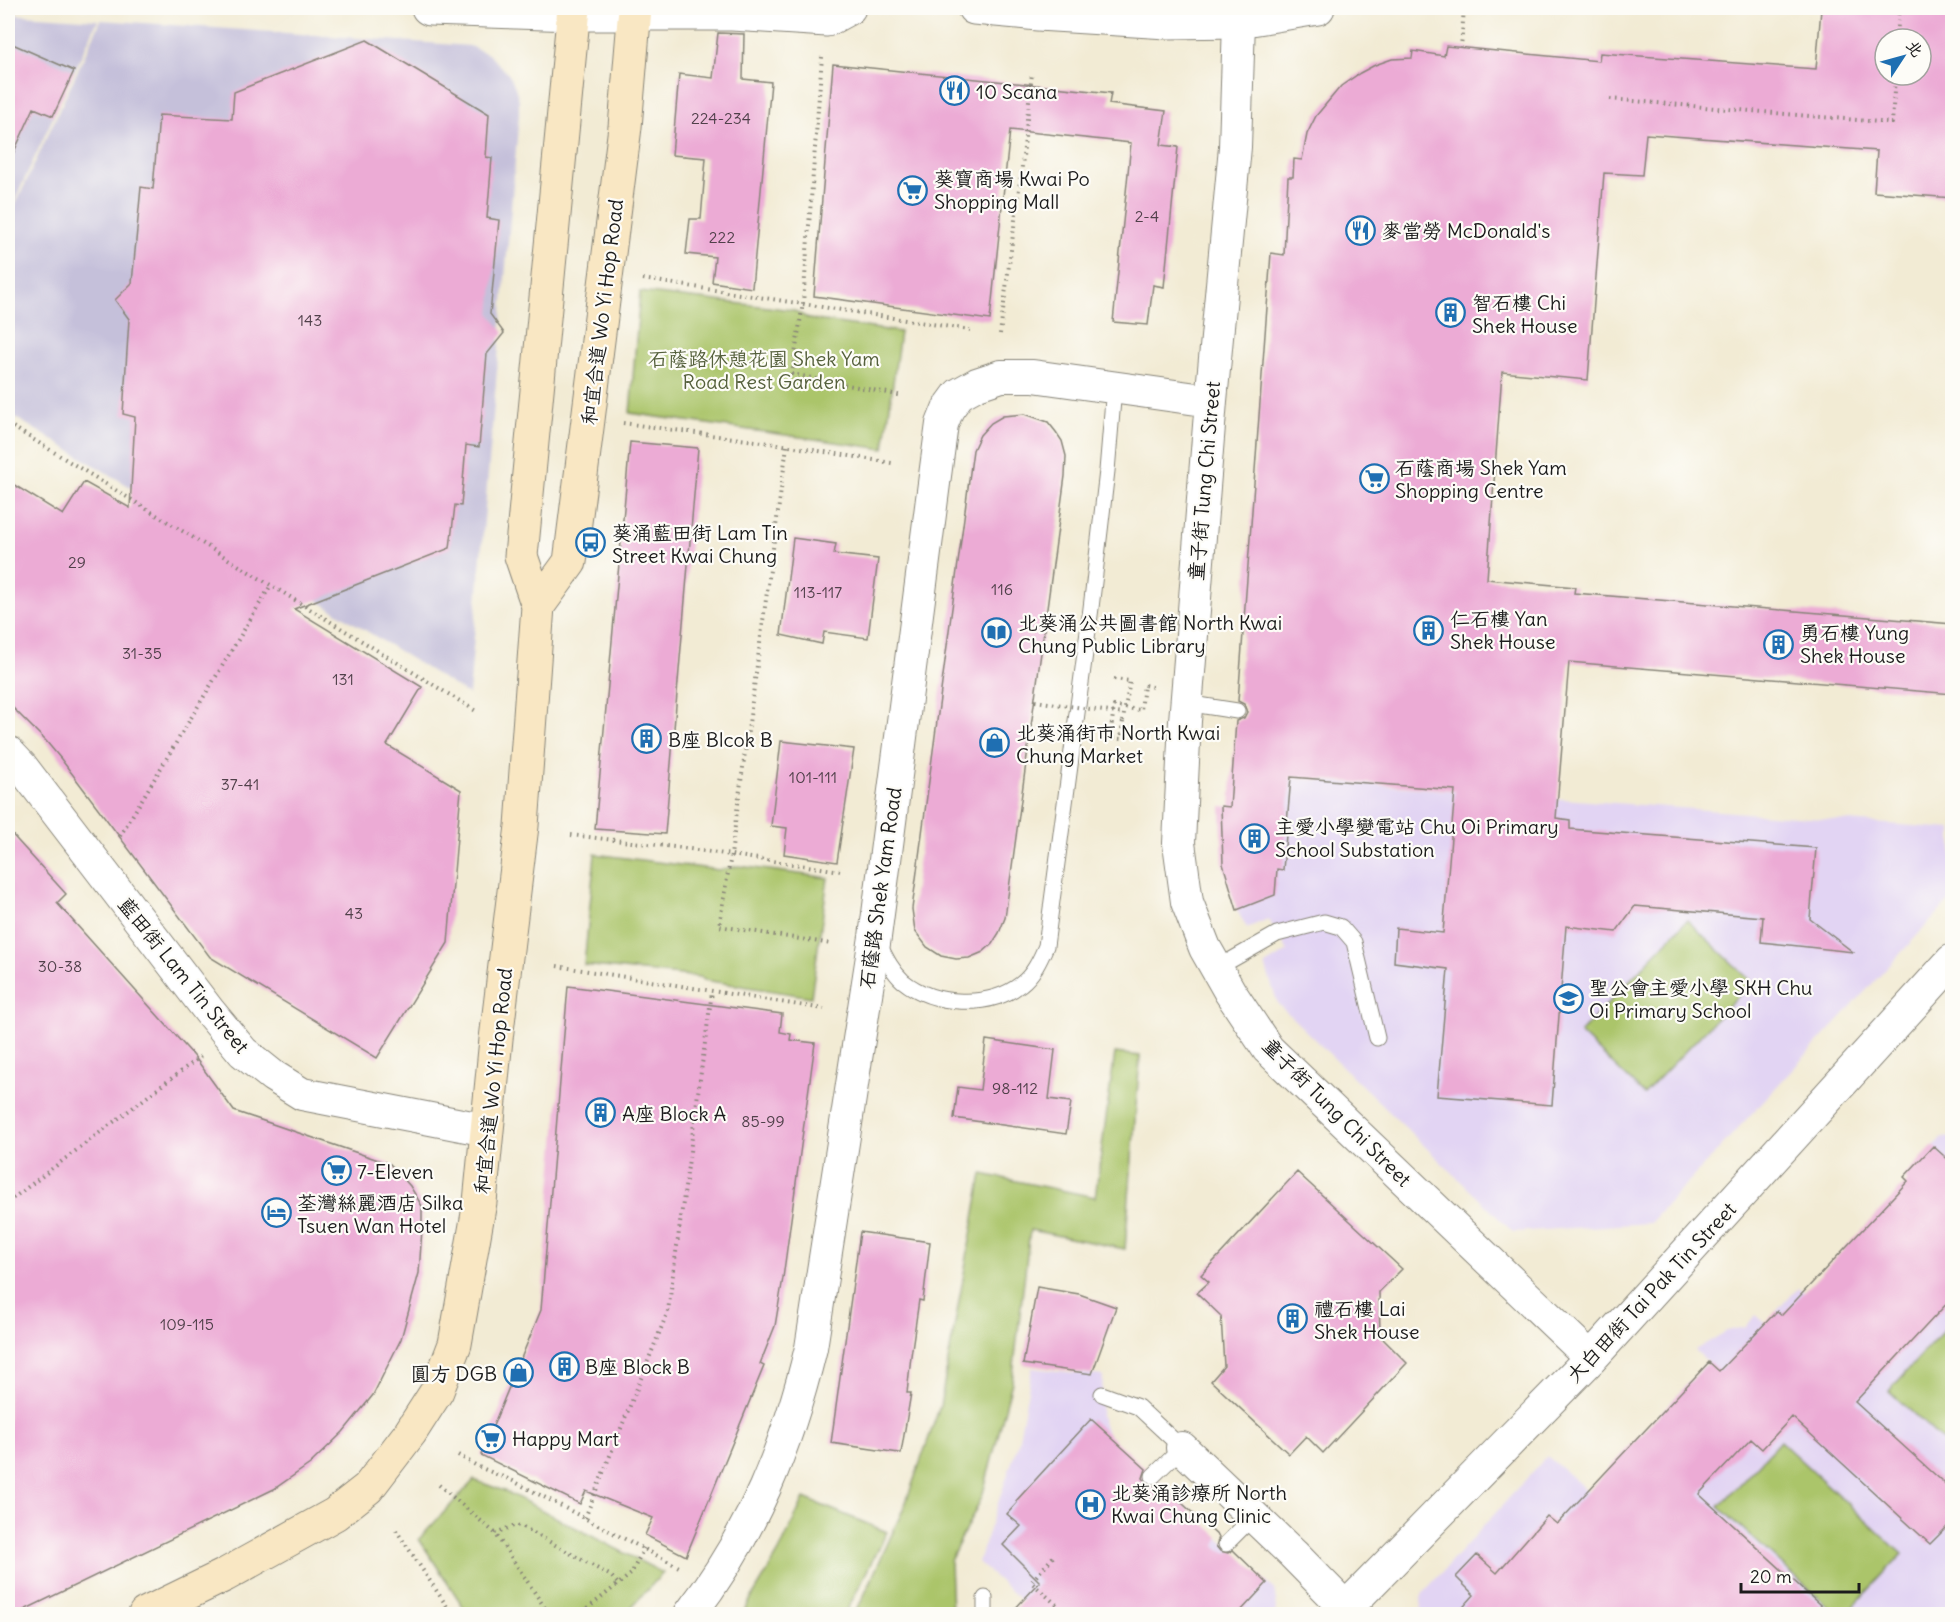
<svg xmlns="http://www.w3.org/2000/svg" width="1960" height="1622" font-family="Delius,'LXGW WenKai TC',sans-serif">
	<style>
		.built { fill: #e2d4f3 }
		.industrial { fill: #c5c0da }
		.green { fill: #abc56b; stroke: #647044; stroke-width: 1.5 }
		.building { fill: #ecabd5; fill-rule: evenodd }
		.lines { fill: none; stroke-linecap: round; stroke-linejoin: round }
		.service-casing { stroke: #878478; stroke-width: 17 }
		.minor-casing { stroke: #878478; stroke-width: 34 }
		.tertiary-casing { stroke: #878478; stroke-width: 35 }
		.secondary-casing { stroke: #878478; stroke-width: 35 }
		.path { stroke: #878478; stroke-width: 4; stroke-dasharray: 1.5 4.5; stroke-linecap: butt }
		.service { stroke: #fff; stroke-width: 15 }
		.minor { stroke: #fff; stroke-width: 32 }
		.tertiary { stroke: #fff; stroke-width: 33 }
		.secondary { stroke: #f9e7c3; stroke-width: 33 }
		.path-bridge { stroke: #878478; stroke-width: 4; stroke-dasharray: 1.5 4.5; stroke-linecap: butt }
		.labels { text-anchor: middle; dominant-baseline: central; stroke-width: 4.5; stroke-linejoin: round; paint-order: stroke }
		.number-label { font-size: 16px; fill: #50404a }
		.poi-label { font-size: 20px; fill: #1c1c1c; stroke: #fdfcf7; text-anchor: start }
		.street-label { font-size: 20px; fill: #1c1c1c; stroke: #fdfcf7 }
		.park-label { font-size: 20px; fill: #55603c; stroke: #fdfcf7 }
	</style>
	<rect width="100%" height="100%" fill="#fdfcf7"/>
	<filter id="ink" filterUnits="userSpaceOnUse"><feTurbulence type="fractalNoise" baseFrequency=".0167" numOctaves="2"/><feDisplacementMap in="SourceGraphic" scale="12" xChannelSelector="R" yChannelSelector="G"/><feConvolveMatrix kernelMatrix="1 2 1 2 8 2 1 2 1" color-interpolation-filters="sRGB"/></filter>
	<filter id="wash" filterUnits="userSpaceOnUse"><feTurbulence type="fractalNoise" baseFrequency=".008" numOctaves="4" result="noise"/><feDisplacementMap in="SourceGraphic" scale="24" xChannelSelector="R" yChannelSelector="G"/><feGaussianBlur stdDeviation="1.35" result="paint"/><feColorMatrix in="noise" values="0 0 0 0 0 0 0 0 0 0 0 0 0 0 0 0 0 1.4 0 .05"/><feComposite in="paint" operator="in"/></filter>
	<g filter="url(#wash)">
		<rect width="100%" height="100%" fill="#f2ebd4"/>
		<path class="built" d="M1251,775L1952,829V898L1650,1223L1513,1232L1278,1004L1265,965L1288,951L1268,919L1247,928L1237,910L1223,864L1221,806L1248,808Z
			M1942,1137L1952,1138V1614H1422L1420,1601L1423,1593L1547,1456L1588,1491L1708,1362L1695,1350L1727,1331L1746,1327L1755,1315L1766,1323L1798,1287L1804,1293L1908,1181L1904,1177Z
			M1032,1368L1103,1376L1101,1416L1107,1433L1274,1589L1277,1609L1274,1614H1036L978,1562L1018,1444Z"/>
		<path class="industrial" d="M8,14L98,20L8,215Z
			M101,20L470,46L488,54L509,75L515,87L519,101V115L469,695L317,600L8,413V221Z"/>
		<path class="green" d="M640,292L793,310L809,319L900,332L884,449L630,413Z
			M595,854L719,870L739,866L828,878L811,997L704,980L700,977L584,965Z
			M1687,920L1752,982L1644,1094L1580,1033Z
			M1115,1053L1140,1056L1125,1249L1030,1230L1012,1382L982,1497L950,1561L952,1614H854L862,1600L905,1505L940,1406L982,1174L1095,1197Z
			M1952,1321V1449L1889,1391Z
			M1780,1441L1902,1554L1846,1614H1836L1719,1507Z
			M474,1480L507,1492L663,1573L625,1614H468L419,1539Z
			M804,1498L887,1532L845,1614H742L779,1552Z"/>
		<g id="blocks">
			<path class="building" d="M1843,8H1953V198L1874,192L1877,151L1646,134L1642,175L1604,173L1588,380L1502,372L1487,579L1575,587L1574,593L1953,624V694L1569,662L1556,818L1570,820V829L1816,848L1810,919L1853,952L1761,942L1763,917L1635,906L1616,932L1566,926L1552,1105L1437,1096L1448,969L1394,962L1396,928L1443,933L1455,790L1291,777L1283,870L1277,869L1275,895L1237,910L1223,864L1221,806L1230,807L1236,721L1244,718L1247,712L1244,704L1238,701L1271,253L1284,255L1288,177H1293L1294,159L1302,160L1307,134L1316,116L1341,86L1360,73L1375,65L1392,59L1412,58L1413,51L1444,56L1446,46L1599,61L1600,53L1816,69L1821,9L1843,11ZM1885,39H1921V75H1885Z
				M718,33L744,34L743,79L771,82L752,288L712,282L715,257L686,254L690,219H701L706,158L672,155L679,74L713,78Z
				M367,40L489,114L486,157L492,158L487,218L499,220L490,314L504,333L487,354L479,447L466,445L461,506L455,505L450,548L294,609L422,687L387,745L461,790L448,943L377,1058L210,957L61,759L46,741L8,703V481L63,515L84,482L130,508L135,417L123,414L129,319L115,300L132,283L141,187L153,189L159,115L232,119L234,92Z
				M8,42L74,71L53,116L34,108L8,165Z
				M833,64L1111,93L1109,104L1166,111L1161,145L1178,147L1164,287L1153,285L1148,325L1113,322L1131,143L1010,130L990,320L814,296Z
				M1025,414L1048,422L1056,432L1062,441L1066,456L1065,476L1005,918L999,933L992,944L983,952L969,958L956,959L941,956L927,947L915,931L912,909L973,450L980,435L991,423L1003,416Z
				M630,442L698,448L665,834L595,829Z
				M793,538L836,544L834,554L878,559L868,638L824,632L822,644L781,635Z
				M781,741L854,749L837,862L784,854L787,828L771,826Z
				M8,830L66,894L57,903L194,1056L234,1111L390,1164L410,1186L422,1206V1229L419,1273L401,1339L373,1395L343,1432L310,1464L274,1489L16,1614H8Z
				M568,986L782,1014L780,1032L791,1034L790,1040L815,1043L783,1278L775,1326L760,1364L764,1366L686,1556L645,1535L653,1518L586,1491L580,1504L481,1455L541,1310Z
				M986,1040L1055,1050L1049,1099L1071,1102L1066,1134L954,1118L958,1087L980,1090Z
				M1933,1146L1953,1164V1297L1855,1402L1953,1491V1521L1930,1544L1792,1417L1762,1449L1751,1439L1699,1494L1830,1614H1457L1474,1595L1456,1577L1477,1555L1497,1573L1547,1516L1557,1524L1709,1362L1719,1371L1777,1311L1782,1315L1908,1181L1904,1177Z
				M1297,1172L1402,1269L1379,1292L1380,1336L1407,1363L1323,1453L1306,1436L1289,1454L1211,1381L1224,1366L1221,1316L1197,1293L1209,1282L1201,1275Z
				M860,1232L930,1242L923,1301L919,1300L911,1356L907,1393H911L901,1453H899L831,1443Z
				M1037,1287L1079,1294L1116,1307L1092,1374L1023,1364Z
				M1091,1419L1146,1469L1143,1478L1146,1483L1155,1486L1160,1483L1219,1537L1216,1546L1220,1551L1228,1553L1233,1550L1267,1583L1238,1614H1010L1040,1582L1003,1545L1021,1526L1007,1514L1017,1503L1016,1501Z"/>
		</g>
	</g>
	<g filter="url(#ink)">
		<use href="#blocks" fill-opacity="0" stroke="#878478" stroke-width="1.5"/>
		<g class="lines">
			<defs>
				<path id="service" d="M1186,703L1237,711
					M878,942C885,956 891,970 903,981C934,1006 989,1009 1021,984C1033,975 1040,960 1046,946L1091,608L1107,471L1114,388
					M1217,968L1277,934L1324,922L1341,927L1354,942L1377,1038
					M1102,1394L1138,1407L1182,1448L1153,1476
					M1226,1544L1253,1517
					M985,1598V1614"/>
				<path id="minor" d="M1239,21L1235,147L1211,401L1185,721L1179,843L1187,902L1205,948L1230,992L1268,1049L1591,1358
					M8,752L22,767L209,1011L243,1052L273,1076L302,1094L487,1130
					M1182,1448L1293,1554L1352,1614
					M690,1614C752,1534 787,1447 811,1348L875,937L936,468L942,424L948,409L959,394L977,384L1001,376H1033L1211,401"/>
				<path id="tertiary" d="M428,8L430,9L573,14H732L827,20L849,8
					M974,8L1038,14L1167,22L1239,21L1318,8
					M1340,1614L1591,1358L1952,961"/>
				<path id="secondary" d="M538,606L570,562L625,127L635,8
					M145,1614L225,1575L335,1514L368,1488L410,1433L437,1391L455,1344L480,1202L496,1039L522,826L538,606L521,556L574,8"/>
			</defs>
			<use href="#service" class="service-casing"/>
			<use href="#minor" class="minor-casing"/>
			<use href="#tertiary" class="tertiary-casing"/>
			<use href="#secondary" class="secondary-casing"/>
			<path class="path" d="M1897,39L1899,8L1952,12
				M1461,48L1464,8
				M822,57L803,303L792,374L903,396
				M1610,99L1892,123L1895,75
				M643,279L970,330
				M1000,334L1022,166L1032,73
				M623,423L777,444L892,463
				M8,424L476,711
				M787,446L731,855L719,926L832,944
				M1114,679L1130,681L1125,708L1114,706L1110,738L1121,739L1123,721
				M1125,708L1141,710L1144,685L1153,687
				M571,835L683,848L841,871
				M120,836L271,585
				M557,966L824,1009
				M8,1202L201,1056
				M458,1455L479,1467L513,1481L679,1567
				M439,1485L495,1533L549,1614
				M585,1518L668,1311L712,992
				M396,1530L452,1614
				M495,1533L516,1525L523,1527L611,1576L619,1585
				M1053,1557L1031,1582L1067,1614
				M584,1614L588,1608L631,1574L644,1548
				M1260,1614H1261"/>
			<use href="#service" class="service"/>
			<use href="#minor" class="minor"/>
			<use href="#tertiary" class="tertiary"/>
			<use href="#secondary" class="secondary"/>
			<path class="path-bridge" d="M1035,701L1124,714L1123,721"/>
		</g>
	</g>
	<defs>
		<symbol id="restaurant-ring" viewBox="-11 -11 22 22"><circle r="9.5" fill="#fdfcf7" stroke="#1f6fb2" stroke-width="1.5"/><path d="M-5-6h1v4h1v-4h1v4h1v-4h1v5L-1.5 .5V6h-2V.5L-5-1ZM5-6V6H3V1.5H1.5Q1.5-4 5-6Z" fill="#1f6fb2"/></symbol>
		<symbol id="supermarket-ring" viewBox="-11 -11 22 22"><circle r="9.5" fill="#fdfcf7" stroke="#1f6fb2" stroke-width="1.5"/><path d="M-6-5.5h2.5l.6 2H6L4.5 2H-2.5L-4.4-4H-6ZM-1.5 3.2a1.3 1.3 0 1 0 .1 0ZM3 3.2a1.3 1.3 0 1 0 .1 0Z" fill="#1f6fb2"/></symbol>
		<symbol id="building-ring" viewBox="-11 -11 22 22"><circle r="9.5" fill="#fdfcf7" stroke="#1f6fb2" stroke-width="1.5"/><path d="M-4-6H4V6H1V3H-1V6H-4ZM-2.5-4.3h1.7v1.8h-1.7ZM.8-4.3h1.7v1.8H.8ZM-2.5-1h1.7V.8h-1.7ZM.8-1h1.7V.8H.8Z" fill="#1f6fb2"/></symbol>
		<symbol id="bus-ring" viewBox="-11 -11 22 22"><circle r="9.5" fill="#fdfcf7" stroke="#1f6fb2" stroke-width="1.5"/><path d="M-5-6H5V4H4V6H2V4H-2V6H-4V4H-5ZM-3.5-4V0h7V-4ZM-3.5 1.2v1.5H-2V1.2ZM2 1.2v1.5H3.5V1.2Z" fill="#1f6fb2"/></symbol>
		<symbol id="library-ring" viewBox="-11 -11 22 22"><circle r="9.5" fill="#fdfcf7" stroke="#1f6fb2" stroke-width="1.5"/><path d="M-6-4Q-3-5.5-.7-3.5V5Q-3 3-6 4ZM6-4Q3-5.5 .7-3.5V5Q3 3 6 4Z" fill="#1f6fb2"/></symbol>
		<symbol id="shop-ring" viewBox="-11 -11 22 22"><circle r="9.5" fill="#fdfcf7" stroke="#1f6fb2" stroke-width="1.5"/><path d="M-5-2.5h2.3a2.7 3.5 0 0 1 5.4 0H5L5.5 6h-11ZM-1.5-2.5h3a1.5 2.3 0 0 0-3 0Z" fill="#1f6fb2"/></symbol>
		<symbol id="school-ring" viewBox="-11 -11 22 22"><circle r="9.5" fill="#fdfcf7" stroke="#1f6fb2" stroke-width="1.5"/><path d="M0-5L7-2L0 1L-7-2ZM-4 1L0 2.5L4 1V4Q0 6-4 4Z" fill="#1f6fb2"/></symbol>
		<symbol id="hotel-ring" viewBox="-11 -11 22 22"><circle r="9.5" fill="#fdfcf7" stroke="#1f6fb2" stroke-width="1.5"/><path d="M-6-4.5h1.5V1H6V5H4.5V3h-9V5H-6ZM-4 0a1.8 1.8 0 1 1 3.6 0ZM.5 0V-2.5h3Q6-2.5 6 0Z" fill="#1f6fb2"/></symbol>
		<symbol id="hospital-ring" viewBox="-11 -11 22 22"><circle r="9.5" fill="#fdfcf7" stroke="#1f6fb2" stroke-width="1.5"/><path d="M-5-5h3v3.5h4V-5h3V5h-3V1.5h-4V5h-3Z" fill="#1f6fb2"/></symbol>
	</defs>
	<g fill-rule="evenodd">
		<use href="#restaurant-ring" x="938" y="74" width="33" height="33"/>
		<use href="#supermarket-ring" x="896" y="174" width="33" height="33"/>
		<use href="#restaurant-ring" x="1344" y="214" width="33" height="33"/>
		<use href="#building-ring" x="1434" y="296" width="33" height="33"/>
		<use href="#supermarket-ring" x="1358" y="462" width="33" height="33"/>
		<use href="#bus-ring" x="574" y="526" width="33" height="33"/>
		<use href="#building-ring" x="1412" y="614" width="33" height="33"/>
		<use href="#library-ring" x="980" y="616" width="33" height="33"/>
		<use href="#building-ring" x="1762" y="628" width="33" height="33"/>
		<use href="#building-ring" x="630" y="722" width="33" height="33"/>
		<use href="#shop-ring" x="978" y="726" width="33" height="33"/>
		<use href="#building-ring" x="1238" y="822" width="33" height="33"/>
		<use href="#school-ring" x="1552" y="982" width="33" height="33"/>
		<use href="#building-ring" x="584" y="1096" width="33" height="33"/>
		<use href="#supermarket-ring" x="320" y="1154" width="33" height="33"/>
		<use href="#hotel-ring" x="260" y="1196" width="33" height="33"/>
		<use href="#building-ring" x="1276" y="1302" width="33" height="33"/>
		<use href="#building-ring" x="548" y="1350" width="33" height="33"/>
		<use href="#shop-ring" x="502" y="1356" width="33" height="33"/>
		<use href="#supermarket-ring" x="474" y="1422" width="33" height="33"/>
		<use href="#hospital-ring" x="1074" y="1488" width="33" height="33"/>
	</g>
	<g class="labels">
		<g class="number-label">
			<text x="721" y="118">224-234</text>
			<text x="1147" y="216">2-4</text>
			<text x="722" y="237">222</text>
			<text x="310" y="320">143</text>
			<text x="77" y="562">29</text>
			<text x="1002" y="589">116</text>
			<text x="818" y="592">113-117</text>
			<text x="142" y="653">31-35</text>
			<text x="343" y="679">131</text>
			<text x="813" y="777">101-111</text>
			<text x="240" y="784">37-41</text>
			<text x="354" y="913">43</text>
			<text x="60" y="966">30-38</text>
			<text x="1015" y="1088">98-112</text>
			<text x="763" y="1121">85-99</text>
			<text x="187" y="1324">109-115</text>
		</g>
		<g class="poi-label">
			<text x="976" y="91">10 Scana</text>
			<text x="934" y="178">葵寶商場 Kwai Po<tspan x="934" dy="23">Shopping Mall</tspan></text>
			<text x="1382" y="230">麥當勞 McDonald's</text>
			<text x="1472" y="302">智石樓 Chi<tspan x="1472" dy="23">Shek House</tspan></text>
			<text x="1395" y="467">石蔭商場 Shek Yam<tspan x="1395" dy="23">Shopping Centre</tspan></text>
			<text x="612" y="532">葵涌藍田街 Lam Tin<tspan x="612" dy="23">Street Kwai Chung</tspan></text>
			<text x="1450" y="618">仁石樓 Yan<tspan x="1450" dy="23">Shek House</tspan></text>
			<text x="1018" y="622">北葵涌公共圖書館 North Kwai<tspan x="1018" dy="23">Chung Public Library</tspan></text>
			<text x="1800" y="632">勇石樓 Yung<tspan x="1800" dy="23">Shek House</tspan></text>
			<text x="1016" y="732">北葵涌街市 North Kwai<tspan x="1016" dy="23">Chung Market</tspan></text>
			<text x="668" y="739">B座 Blcok B</text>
			<text x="1275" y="826">主愛小學變電站 Chu Oi Primary<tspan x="1275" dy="23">School Substation</tspan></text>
			<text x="1589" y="987">聖公會主愛小學 SKH Chu<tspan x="1589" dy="23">Oi Primary School</tspan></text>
			<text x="622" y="1113">A座 Block A</text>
			<text x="357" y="1171">7-Eleven</text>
			<text x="297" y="1202">荃灣絲麗酒店 Silka<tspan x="297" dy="23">Tsuen Wan Hotel</tspan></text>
			<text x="1314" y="1308">禮石樓 Lai<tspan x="1314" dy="23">Shek House</tspan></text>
			<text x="585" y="1366">B座 Block B</text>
			<text x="497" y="1373" text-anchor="end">圓方 DGB</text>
			<text x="512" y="1438">Happy Mart</text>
			<text x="1111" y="1492">北葵涌診療所 North<tspan x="1111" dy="23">Kwai Chung Clinic</tspan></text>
		</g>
		<g class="street-label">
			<text transform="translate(602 312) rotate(-83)">和宜合道 Wo Yi Hop Road</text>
			<text transform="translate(1204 481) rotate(-85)">童子街 Tung Chi Street</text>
			<text transform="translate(880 888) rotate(-82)">石蔭路 Shek Yam Road</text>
			<text transform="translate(184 975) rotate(51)">藍田街 Lam Tin Street</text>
			<text transform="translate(493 1081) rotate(-84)">和宜合道 Wo Yi Hop Road</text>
			<text transform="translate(1337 1112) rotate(45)">童子街 Tung Chi Street</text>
			<text transform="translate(1651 1292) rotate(-47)">大白田街 Tai Pak Tin Street</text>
		</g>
		<g class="park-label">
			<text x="764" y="358">石蔭路休憩花園 Shek Yam<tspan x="764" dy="23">Road Rest Garden</tspan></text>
		</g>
	</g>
	<rect width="1960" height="1622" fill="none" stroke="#fdfcf7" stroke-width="30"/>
	<g transform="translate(1903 57) rotate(54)"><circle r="28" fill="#fdfcf7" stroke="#a3a29f" stroke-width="1.5"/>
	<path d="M0-4.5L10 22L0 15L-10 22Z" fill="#1f6fb2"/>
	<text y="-9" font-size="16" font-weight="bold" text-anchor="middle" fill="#1c1c1c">北</text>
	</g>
	<path d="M1741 1583v9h118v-9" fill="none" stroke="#1c1c1c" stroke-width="3"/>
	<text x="1750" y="1583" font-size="18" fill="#1c1c1c" stroke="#fdfcf7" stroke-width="4.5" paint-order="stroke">20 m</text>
</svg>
